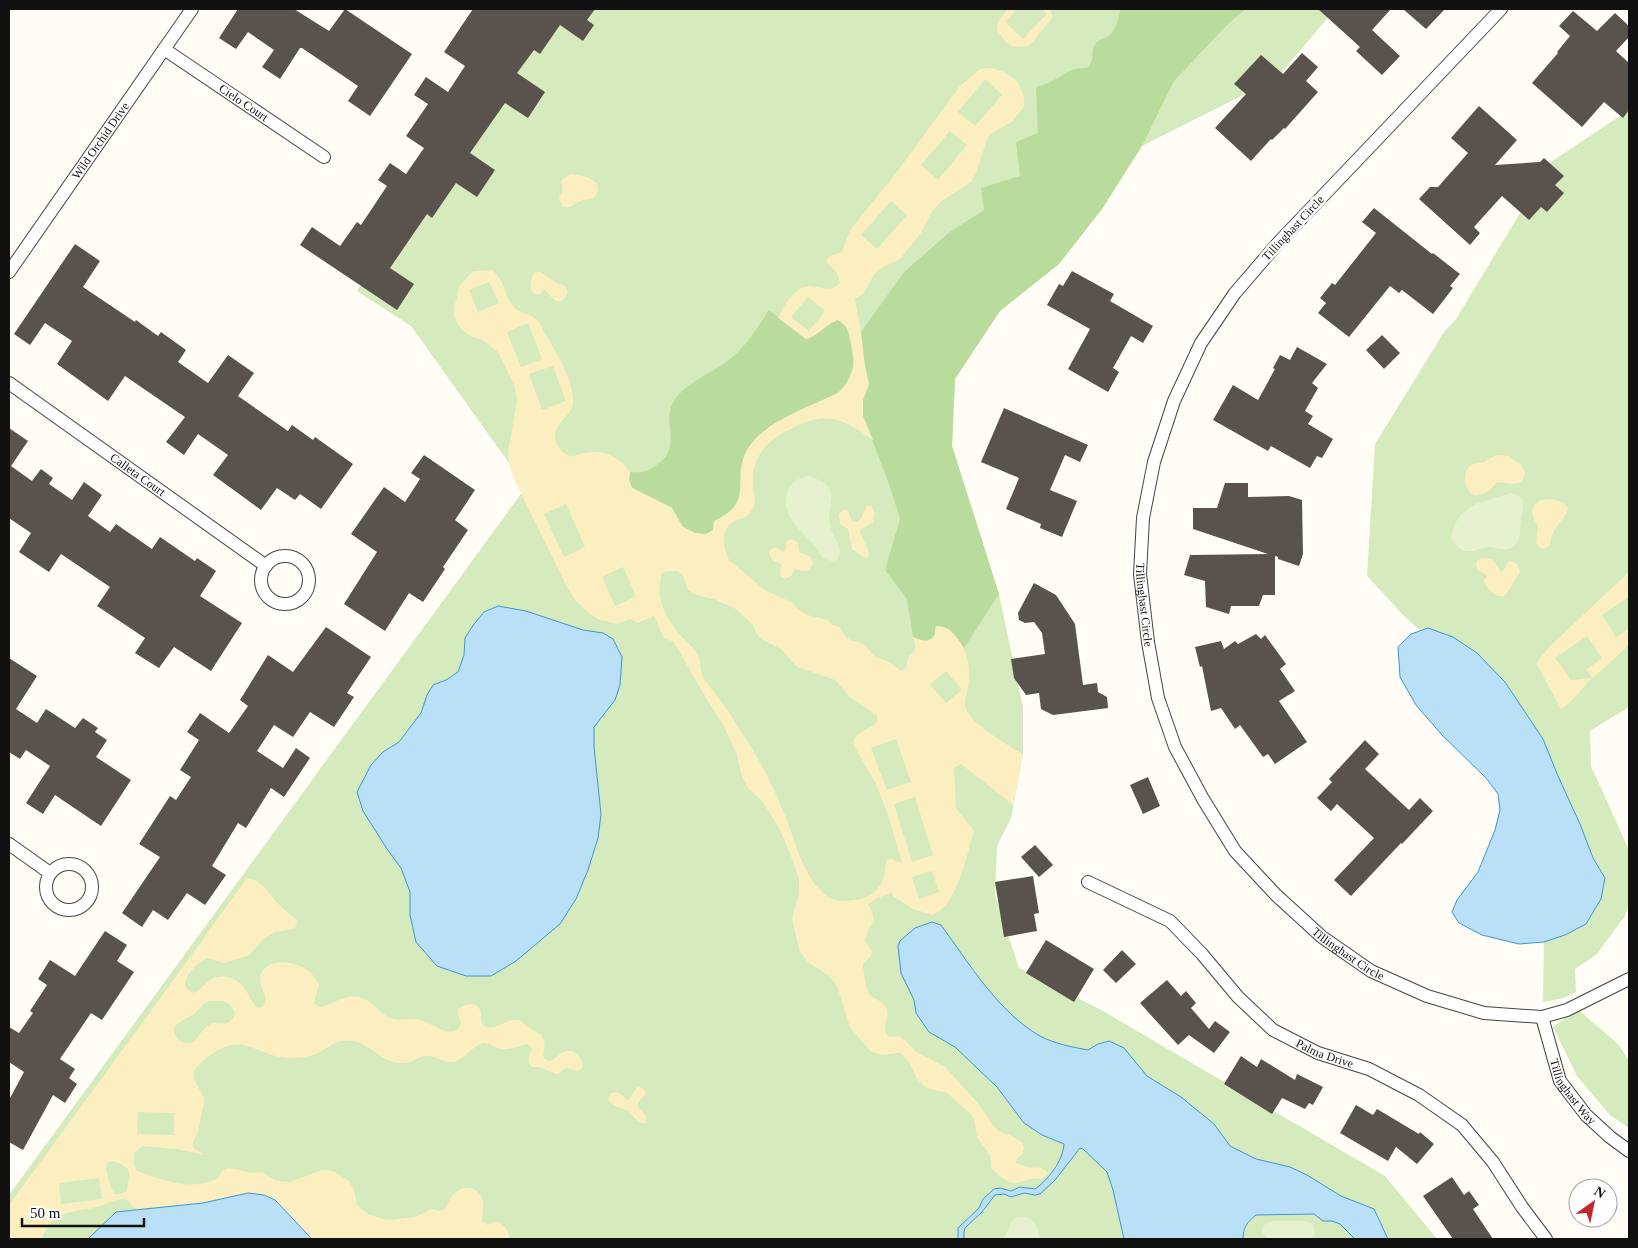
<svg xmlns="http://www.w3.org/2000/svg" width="1638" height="1248" font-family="Georgia,serif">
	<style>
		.green { fill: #d5ebbd }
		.forest { fill: #b9dc9c }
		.sand { fill: #fbeec1; fill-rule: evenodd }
		.pitch { fill: #e6f2cf }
		.water { fill: #b9e0f7; stroke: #3f96cf }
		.building { fill: #5a524d }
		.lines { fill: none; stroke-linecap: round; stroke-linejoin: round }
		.street-casing { stroke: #444; stroke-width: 14 }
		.street { stroke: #fff; stroke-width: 12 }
		.labels { text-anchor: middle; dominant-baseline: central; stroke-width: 5; stroke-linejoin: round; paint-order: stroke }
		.street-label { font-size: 12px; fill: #111; stroke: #fff }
	</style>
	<rect width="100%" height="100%" fill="#fffdf5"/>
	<path class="green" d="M536,9H1335L1277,78L1142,146L1102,209L1059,264L1000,311L955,379L952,446L999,594L1023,708V754L1011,818L997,846L995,895L1019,968L1103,1011L1385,1176L1437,1239H9V1195L526,487L411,326L357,291Z
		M1629,110V707L1590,731L1591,766L1629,850V903L1625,916L1596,955L1575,969L1576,992L1563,998L1543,1002L1544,936L1577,922L1453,661L1403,615L1367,576L1375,444L1444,332L1456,319L1551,162Z
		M1580,1011L1619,1045L1629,1061V1128L1610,1115L1577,1076L1553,1027L1569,1015Z"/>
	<path class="forest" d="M1121,9H1246L1229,23L1174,81L1142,146L1102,209L1059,264L1000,311L955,379L952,446L999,594L964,648L953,633L935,634C929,643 922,641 913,637L907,599L885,570L900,519L889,484L863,416V400L869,384L865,367L861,332L904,272L951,231L984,210L981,188L1020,176L1016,142L1038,133L1036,87C1041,85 1047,84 1052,81C1066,74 1070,67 1087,68C1097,58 1089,51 1096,43C1099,39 1106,38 1110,35C1117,29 1118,17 1121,9Z
		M769,310L806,339C821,335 823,325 838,320L847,328L851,346L854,366L845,387L838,393L769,427L742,467L740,494L737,505L726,516L714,521L713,530L706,534L695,533L683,527L672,508L632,488L629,480L630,472C640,473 647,472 655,466C686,446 658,420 676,398C689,381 712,373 729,360C746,347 757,328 769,310Z"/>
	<path class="sand" d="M1008,9H1017L1005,22L1023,39L1047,14L1042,9H1050L1053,17L1030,45L1023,47L1011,46L1006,43L997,30L998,22Z
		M991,68L1004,72L1017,81L1024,96V107L1012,122L995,131L988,137L976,173L971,182L943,200L932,211L921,233L900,259L878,270L873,276L864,293L855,299L861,332L865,367L869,384L863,400V416L873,440C862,432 844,420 832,419C820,417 812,420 802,424C779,433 756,447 753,474C752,484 755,495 755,505C753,508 751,512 748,515C744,519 738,519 733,522C720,530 723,548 729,560L765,590L793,603L798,609L807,615L828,620L833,625L840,627C847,642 850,639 864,644L874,656L891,663L901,671L906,667L909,655C917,651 916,645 913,637C920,640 932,645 935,634C935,631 935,628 936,626C946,626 952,631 958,639C968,652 971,670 968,686C967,694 963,702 966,709C970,723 1009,746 1023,754L1013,805L961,764L954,768L956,808L974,831C966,857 958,903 933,915L913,909L893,896L892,892L874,900L868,904C880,924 868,923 865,941L872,951L871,956L863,964C863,969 867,993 870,995C875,999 882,1001 886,1007C892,1017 879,1027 889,1037L898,1036L905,1040L916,1052L945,1067L977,1102L994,1127L1002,1133L1010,1135L1022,1142L1024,1148L1023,1154L1016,1160V1163L1027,1167L1041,1168L1048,1173L1042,1179C1031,1176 1022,1184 1012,1183C1004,1181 997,1173 991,1168L990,1155L977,1137L974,1119L971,1114L947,1093L926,1088L917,1079L909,1062L902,1054L898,1053L882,1055L871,1052L850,1027L837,986L829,976L808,962L800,952L792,920L793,914L799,895V879L791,856L779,828L763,802L748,788L742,777L736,752L722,723L706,698L674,642L664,638L654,616L638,623L630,619L618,624L598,619L590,614L576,601L568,589L515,481L509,464L508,452L517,400L514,385L498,352L482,340L473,337L463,331L458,325L454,316V306L457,299L459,286L473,271L492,270C506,282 503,293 513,306C518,313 529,313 536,319C540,322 543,330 546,335C557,355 573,378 573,402C573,418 546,425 558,446C561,451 567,457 573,456C577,456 580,453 584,453C604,449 619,456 630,472L629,480L632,488L672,508L683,527L695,533L706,534L713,530L714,521C757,501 730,480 747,450C764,421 809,407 838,393C845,386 852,377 853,367C855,358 851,336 847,328C845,325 842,322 838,320C824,325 820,335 806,339L778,318C783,308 790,295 800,289C814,279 829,298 840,282L837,273L826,261L830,256L842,252L850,230L896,173L960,86L980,69ZM985,79L1002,95L975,126L958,112ZM950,131L967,145L938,180L921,165ZM891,201L907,215L877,249L861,235ZM489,282L499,303L478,312L469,290ZM808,297L825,311L809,331L791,317ZM528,323L542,359L521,367L507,332ZM553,366L566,401L542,410L529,374ZM566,504L585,547L564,557L544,514ZM623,567L636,596L615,606L602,577ZM668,571H678L683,576L688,590L694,594L716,600L736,609L753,625L756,633L761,639L781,649L797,667L835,680L851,698L872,712L877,716V722C869,731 855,730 853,744L876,784L889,818L902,863L891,859L887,860C884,867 886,874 882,882C877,892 867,899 855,900C845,901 836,903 827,896C802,877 796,841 784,813C774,788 761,762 746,739C738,727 730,713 721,701C716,693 707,685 703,677C700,670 701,662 698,655C694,647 686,642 680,635C664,614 655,600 662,573ZM946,671L962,690L946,703L930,684ZM896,739L911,782L887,790L871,748ZM915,797L933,855L912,862L894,804ZM932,871L939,892L919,899L912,877Z
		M570,174C579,175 599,177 598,190C597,194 595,198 591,199C588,200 586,199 583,200C574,203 572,210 562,206L559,197L563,190L561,181Z
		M535,272H541L555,282L565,286L568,292C559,312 551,295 544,289L541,294C528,297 528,280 535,272Z
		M1499,455L1509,456L1513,460L1521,464L1525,473C1522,489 1509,483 1497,482C1493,487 1488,492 1482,494C1465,501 1460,474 1471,465C1475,462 1481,464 1486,461C1491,458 1493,456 1499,455Z
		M1541,500C1549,499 1562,499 1568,507C1567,517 1557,524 1553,533C1551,538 1551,542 1549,546L1544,549L1540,548L1536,543L1538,526C1533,519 1530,512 1535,504Z
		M867,505L871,506L875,514L873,522L860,530C861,539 869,546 869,556L865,558L852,549L848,529L840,524L839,515L842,510H846L848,511L852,521L856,522L861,519Z
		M790,539L794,540L798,543L799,552L811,557L813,563L809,570L803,571L795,569L791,576L785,579L780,576L781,564L772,560L769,553L770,550L775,547L784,552L786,550V542Z
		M1481,558L1492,559L1501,572L1503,571L1508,562L1511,561L1517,564L1520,571L1519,574L1505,596C1495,598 1488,590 1484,581L1487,575L1478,571L1476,565L1477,561Z
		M1629,572V597L1602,615L1616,637L1629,629V645L1593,678L1586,670L1602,658L1587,636L1555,658L1571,680L1592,678C1584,686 1570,705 1561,709L1536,663L1550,646Z
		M248,878C262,881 266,890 275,900C280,907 289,913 296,919L297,923L294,929L275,932L262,940L250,955L224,963L208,958C198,962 185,974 185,986L192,993C201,991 205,982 214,978C223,974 236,978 242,985C249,993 250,1001 258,1008L262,1007C272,996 256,986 261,974C268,958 291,961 304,968C311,971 315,978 319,985L314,1002L318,1007C330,1008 340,994 359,997C373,1000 380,1016 394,1019C402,1021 410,1018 417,1019C431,1021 452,1043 461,1024L458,1013V1009C464,1004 476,1001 480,1010C483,1016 479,1021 484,1026C497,1032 507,1016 521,1021C524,1023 527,1026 530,1029C536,1032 542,1033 544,1040C546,1047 542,1053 544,1059L550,1061C555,1059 559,1054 564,1052C575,1047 582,1058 583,1067C577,1074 573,1069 566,1068L558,1074H556L539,1067H532C526,1062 529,1055 532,1048L527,1044C517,1046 509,1052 498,1048C493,1047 490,1043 484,1043C474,1045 467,1055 459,1060C447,1067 438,1055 426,1056C419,1056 412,1063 405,1063C383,1065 371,1044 354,1041C337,1038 329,1047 316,1054C309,1057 297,1058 290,1058C270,1059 249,1041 231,1045C217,1049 202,1059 194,1071C192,1085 203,1089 204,1101C204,1104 199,1128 198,1132C196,1138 192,1140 193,1147L204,1155L177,1149L143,1146L134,1153V1165L137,1171C163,1180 191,1192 218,1178L223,1170L229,1168L252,1173L262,1172L277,1181L290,1182L322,1170H328L335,1172L349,1181L354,1190L357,1204L360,1208L368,1214L387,1220L415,1217L432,1209L439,1211L444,1210C448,1205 449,1198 454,1194C464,1183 480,1187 483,1202C484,1208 482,1215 482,1222L488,1225L496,1221C504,1224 509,1230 509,1239H312L248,1194L203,1203L180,1206L136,1209L131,1205L127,1200C117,1197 110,1203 101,1206C76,1213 52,1208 42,1239H9V1205L172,982L244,882ZM210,1001C223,1001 231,1000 235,1014C227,1032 218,1018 207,1026C202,1030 198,1037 194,1042C183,1045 177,1041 174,1030L176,1025L180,1022L194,1014L204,1004ZM138,1112L174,1113V1135L137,1134ZM110,1161L119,1163L128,1169L129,1174L127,1191L120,1194H114L109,1182L106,1168L107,1164ZM99,1178L102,1199L61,1204L59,1183Z
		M637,1087L643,1088L646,1093L638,1103V1107L646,1116V1123L643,1124C636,1121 635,1118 630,1113C624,1106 616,1110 608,1100L611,1093C618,1091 622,1094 627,1100L629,1099Z"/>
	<path class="pitch" d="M809,476C846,489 825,501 830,526C832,535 839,542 840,552L837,560C833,561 829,561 825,559C820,556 817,548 813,544C800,529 779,514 788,491C792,481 799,478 809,476Z
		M1511,493C1529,496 1522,508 1521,520C1519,530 1522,539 1514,546C1507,553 1497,547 1488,547C1481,548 1472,552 1465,551C1458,549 1454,544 1451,538C1457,503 1483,502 1511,493Z
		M1018,1217C1036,1216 1036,1225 1041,1239H1004L1012,1221Z
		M1272,1221H1305L1312,1224L1314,1227L1315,1234L1312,1239H1267L1262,1232C1262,1226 1266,1223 1272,1221Z"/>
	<path class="water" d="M498,606L526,611L583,630L603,633L613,639L622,657L620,685L615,700L594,727V747L601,814L598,838L588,870L576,899L560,924L516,961L491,976H466L437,966L416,942L410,915V892L401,868L387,849L363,811L357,792L371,765L383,752L399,742L421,713L427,695L433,685L446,680L458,672L464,655L465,638L474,624L484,612Z
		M1428,628L1453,637L1477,653L1505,682L1543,739L1558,776L1580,824L1593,858L1605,878L1601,899L1586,924L1565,935L1544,942L1519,944L1482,935L1459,923L1452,912L1457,900L1478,872L1495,830L1500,810L1498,794L1486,778L1442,735L1416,705L1400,677L1398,647L1411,634Z
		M932,922L941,925C969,963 998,1012 1040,1036C1055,1044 1072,1047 1088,1050L1098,1044L1109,1041L1124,1048L1147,1076L1181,1097L1214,1124L1230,1146L1256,1159L1290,1167L1307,1175L1341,1196L1374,1209L1388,1239H1355L1340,1224L1332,1221H1323L1314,1214L1256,1215C1247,1222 1243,1228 1243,1239H1124L1113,1190L1107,1172L1083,1149L1080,1148L1055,1180L1040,1194L1035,1195L1024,1193L1011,1197L1004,1194L995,1195L982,1212L965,1228L964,1232V1239H958V1228L979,1208L983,1199L994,1189L1000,1188L1011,1191L1020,1187L1035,1189C1048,1180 1063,1161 1064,1144L1042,1135L1024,1123L997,1087L955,1047L929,1032L916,1013L914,1000L901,973L898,946L900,941L915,928Z
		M248,1193L264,1195L275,1200L312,1239H88L116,1212L203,1203Z"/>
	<path class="building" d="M238,9H294L329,31L345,9L412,54L370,116L348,101L358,86L302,48H300L280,79L262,67L274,50L248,32L236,49L219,38Z
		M473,9H595L587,20L594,25L583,41L560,25L540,54L534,50L517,73L545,92L528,118L505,103L470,153L495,170L477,197L456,183L432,218L427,214L390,268L414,284L397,310L300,245L312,227L340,246L357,222L361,225L387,186L378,180L390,163L406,174L424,148L406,136L428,104L414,95L426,77L448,92L465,66L444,52Z
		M1318,9H1391L1372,30L1400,56L1382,75L1356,51L1360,47Z
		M1403,9H1445L1426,29Z
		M1573,11L1597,31L1615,13L1629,26V37L1616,51L1629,63V110L1623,118L1604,102L1582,127L1532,83L1558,53L1557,52L1570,36L1559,26Z
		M1302,53L1318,67L1306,81L1318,92L1285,129L1284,128L1272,140L1271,139L1251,161L1215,128L1246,94L1234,84L1261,55L1283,74Z
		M1479,106L1517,140L1495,165L1540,162L1544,158L1564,176L1555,185L1564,193L1547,212L1541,207L1529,220L1502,196L1474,227L1480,233L1470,245L1419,199L1430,187H1438L1468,153L1451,138Z
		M1374,208L1432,254L1433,253L1460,274L1450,286L1453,288L1433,314L1402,290L1399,293L1390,286L1349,337L1318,313L1326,303L1320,298L1332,283L1335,285L1376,233L1362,222Z
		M75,244L100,261L83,287L135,322L136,320L158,336L161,332L186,350L178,362L208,383L228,355L254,373L238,396L288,431L292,425L313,440L315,437L353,464L321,509L300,494L295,500L277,488L261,510L213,475L228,455L198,434L184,455L166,442L185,417L125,376L108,401L57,364L72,341L45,323L30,345L14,334Z
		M1072,271L1114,294L1110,301L1153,326L1143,343L1131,336L1113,368L1119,372L1108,392L1068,369L1090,329L1047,305L1059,284L1063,286Z
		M1382,335L1400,353L1384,369L1366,350Z
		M1297,347L1327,364L1312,383L1318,388L1305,411L1313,416L1308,424L1333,439L1322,458L1317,456L1310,468L1271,446L1268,451L1213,420L1233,385L1258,400L1275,369L1273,368L1280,355L1290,360Z
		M1004,408L1088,445L1080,462L1065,455L1050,490L1077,501L1062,537L1040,528L1041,524L1006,509L1019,478L981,462Z
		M9,428L28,441L11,466L32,481L41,469L53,478L49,484L72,500L84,482L102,495L88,516L110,532L116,524L152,549L160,537L195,561L197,558L216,571L200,596L242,623L211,671L174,647L159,668L135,653L145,638L97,606L110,587L61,554L49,572L19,552L31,533L9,518Z
		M424,455L475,490L455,520L468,530L443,567L445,569L423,602L409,593L385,631L344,604L377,552L351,534L384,487L405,502L420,479L411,473Z
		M1225,483H1248V497L1289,496L1302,500L1303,554L1299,566L1278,559V557L1275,556V595H1263L1259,606H1231L1229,614L1206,607L1205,581L1184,575L1190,555L1268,554L1193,529V508H1217Z
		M1034,583L1056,595L1075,624L1083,685L1097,683L1098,692L1107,697L1108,708L1053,715L1041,709L1039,693L1026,695L1014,678L1011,659L1045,654L1042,633L1034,622L1025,623L1019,620L1018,613Z
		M326,627L371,657L347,693L354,697L334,727L310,712L293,737L274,725L257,751L283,768L296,748L310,758L284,797L271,788L246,828L238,823L212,866L226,875L205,905L187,893L168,920L153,910L142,927L122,913L160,857L139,844L170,796L176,800L191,777L180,770L199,740L187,732L200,713L229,733L248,706L240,700L268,655L293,672Z
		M1256,634L1261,639L1265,635L1286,664L1280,669L1295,691L1279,701L1307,742L1275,764L1268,754L1263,757L1240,725L1235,729L1221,708L1211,711L1202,666L1200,667L1195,647L1221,641L1224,649L1235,641L1238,644Z
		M9,658L37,676L16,709L37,723L46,709L75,728L83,718L98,728L95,732L107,740L96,757L131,780L101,826L55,795L43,814L26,803L50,766L26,750L20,759L9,752Z
		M1365,740L1379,754L1365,769L1409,810L1420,798L1433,811L1402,844L1401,843L1351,896L1334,880L1374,838L1337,804L1331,811L1317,798L1332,782L1329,779Z
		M1148,777L1160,806L1143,814L1130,785Z
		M1035,845L1053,865L1039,877L1021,857Z
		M1033,876L1039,913L1034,914L1037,931L1004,937L995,882Z
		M105,931L127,945L117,961L134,972L102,1020L91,1013L60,1059L75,1069L69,1078L77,1084L65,1103L53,1095L23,1150L9,1142V1100L24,1072L9,1062V1027L19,1033L33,1013L30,1011L47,985L38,979L50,960L75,976Z
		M1046,940L1094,969L1074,1002L1026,973Z
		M1122,950L1136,964L1116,983L1103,970Z
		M1167,980L1181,996L1186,991L1196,1003L1191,1008L1209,1029L1215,1021L1230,1032L1214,1053L1189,1035L1178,1045L1140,1003Z
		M1241,1056L1257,1067L1261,1059L1295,1080L1297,1074L1323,1087L1313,1105L1309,1103L1305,1109L1282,1098L1272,1114L1224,1084Z
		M1356,1105L1373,1115L1377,1109L1419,1134L1420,1132L1434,1144L1417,1164L1396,1147L1388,1161L1340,1133Z
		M1452,1177L1464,1195L1469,1191L1479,1205L1473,1209L1493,1239H1453L1423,1196Z"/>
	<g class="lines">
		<defs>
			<g id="street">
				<path id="s1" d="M1501,9L1279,242L1235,293L1201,343L1174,401L1154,462L1143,518L1140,574L1148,642L1158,698L1175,747L1203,799L1235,851L1276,895L1322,937L1371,971L1427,996L1484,1013L1542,1017L1567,1010L1629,979"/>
				<path id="s2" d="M164,49L324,157"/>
				<path id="s3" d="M9,272L192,9"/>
				<path id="s4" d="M9,383L266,566"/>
				<circle cx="285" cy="580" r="24"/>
				<path d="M9,844L50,873"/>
				<circle cx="69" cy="887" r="23"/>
				<path id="s5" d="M1088,882L1170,921L1202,954L1238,997L1273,1030L1318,1053L1369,1069L1419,1095L1462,1125L1493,1162L1522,1207L1546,1239"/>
				<path id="s6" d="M1542,1017L1560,1081L1586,1115L1610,1137L1629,1151"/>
			</g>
		</defs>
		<use href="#street" class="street-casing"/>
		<use href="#street" class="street"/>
	</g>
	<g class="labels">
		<g class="street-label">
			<text stroke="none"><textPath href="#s2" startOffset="96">Cielo Court</textPath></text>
			<text stroke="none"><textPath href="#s3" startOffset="160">Wild Orchid Drive</textPath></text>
			<text transform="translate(1293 228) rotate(-47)">Tillinghast Circle</text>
			<text stroke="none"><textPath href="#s4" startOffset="158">Calleta Court</textPath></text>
			<text stroke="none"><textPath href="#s1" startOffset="722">Tillinghast Circle</textPath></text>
			<text stroke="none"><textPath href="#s1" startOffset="1142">Tillinghast Circle</textPath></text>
			<text stroke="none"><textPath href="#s5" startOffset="298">Palma Drive</textPath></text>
			<text stroke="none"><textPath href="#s6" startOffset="82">Tillinghast Way</textPath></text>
		</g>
	</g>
	<rect width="1638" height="1248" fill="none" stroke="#111111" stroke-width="20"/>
	<g transform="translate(1593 1203) rotate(33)"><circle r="24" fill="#ffffff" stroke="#a0a0a0"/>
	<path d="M0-4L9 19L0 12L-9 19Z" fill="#c4262e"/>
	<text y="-8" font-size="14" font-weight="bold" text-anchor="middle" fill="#111111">N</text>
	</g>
	<path d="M22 1218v8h122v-8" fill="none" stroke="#111111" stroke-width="2.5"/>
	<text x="30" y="1218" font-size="15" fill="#111111" stroke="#ffffff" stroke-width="4" paint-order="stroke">50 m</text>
</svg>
